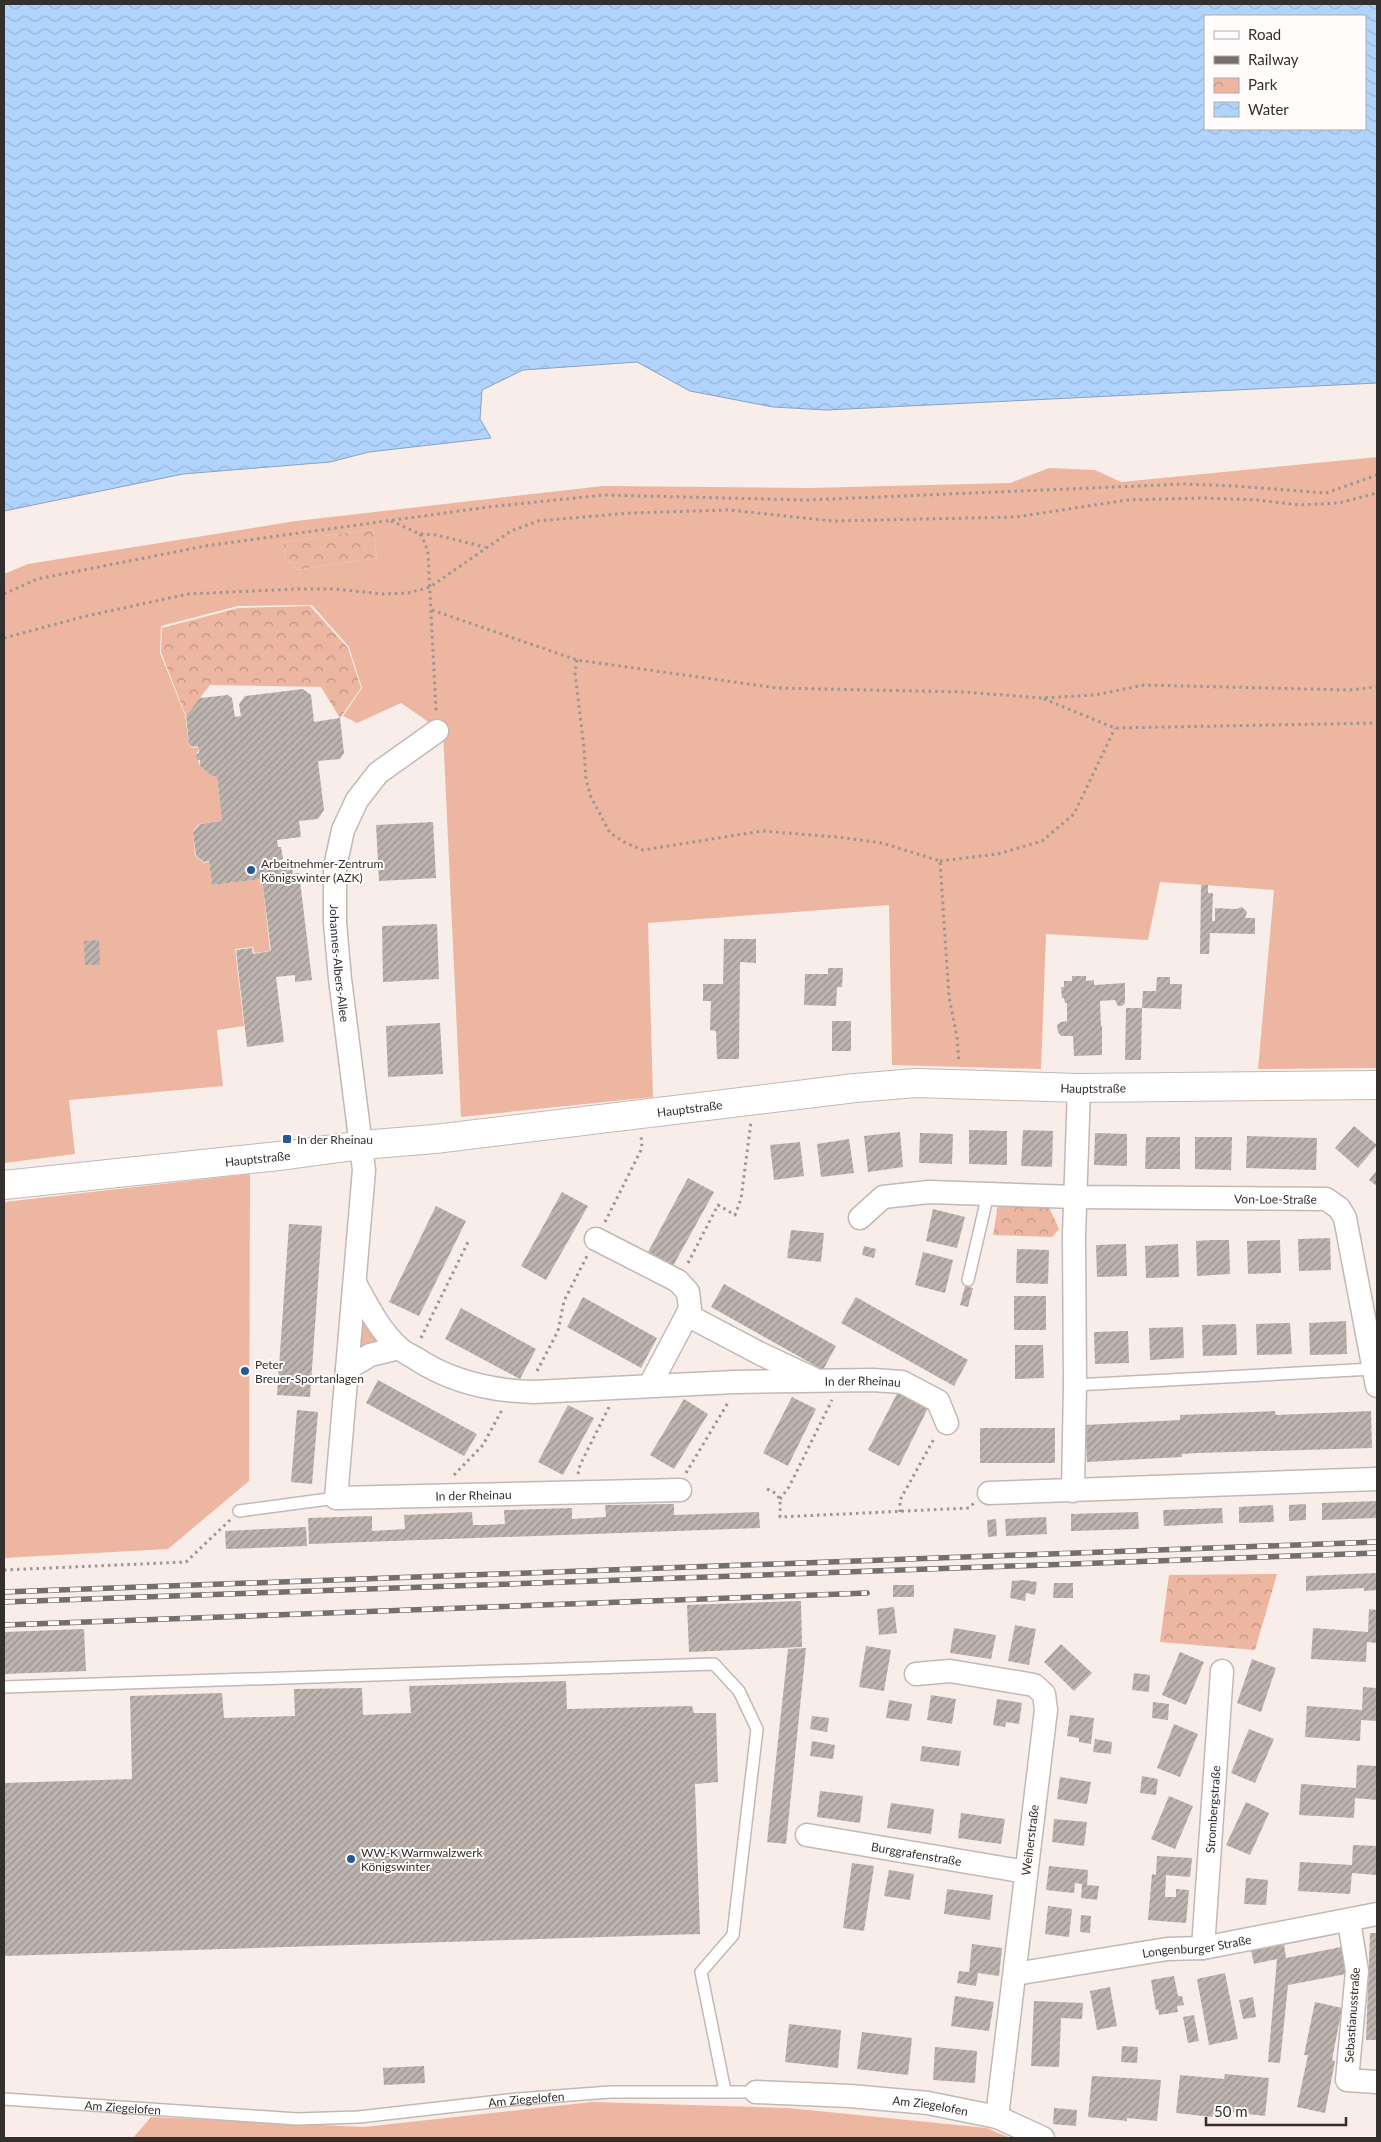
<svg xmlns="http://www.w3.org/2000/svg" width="1381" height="2142" font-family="Lato,sans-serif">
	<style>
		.grass { fill: #edb6a1; fill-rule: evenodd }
		.park { fill: url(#park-crowns) }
		.water { fill: url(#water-waves); stroke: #8aa2bf; fill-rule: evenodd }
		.building { fill: url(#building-hatch) }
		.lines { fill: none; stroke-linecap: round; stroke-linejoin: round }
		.lane-casing { stroke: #c3b8b4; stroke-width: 14 }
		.street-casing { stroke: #c3b8b4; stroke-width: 25 }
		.secondary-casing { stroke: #c3b8b4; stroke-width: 30 }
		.path { stroke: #9d9592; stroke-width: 3; stroke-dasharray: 2.5 4; stroke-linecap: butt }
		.lane { stroke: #fff; stroke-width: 11 }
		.street { stroke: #fff; stroke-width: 22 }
		.secondary { stroke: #fff; stroke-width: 28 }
		.rail-casing { stroke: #756e6c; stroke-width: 5.5 }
		.rail { stroke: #fffcfb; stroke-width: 4; stroke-dasharray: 11; stroke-linecap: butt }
		.poi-dot { fill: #255a93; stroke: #fffcfb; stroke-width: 2 }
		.labels { text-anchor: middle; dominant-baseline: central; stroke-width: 4; stroke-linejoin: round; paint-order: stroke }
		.poi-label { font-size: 12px; fill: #332f2d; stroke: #fffcfb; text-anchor: start }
		.street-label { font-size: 12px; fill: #332f2d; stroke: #fffcfb }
	</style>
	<defs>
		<pattern id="park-crowns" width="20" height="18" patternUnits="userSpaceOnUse" patternTransform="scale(1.25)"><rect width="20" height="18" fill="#edb6a1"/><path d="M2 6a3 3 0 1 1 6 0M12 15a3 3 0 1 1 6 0" fill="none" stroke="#c19484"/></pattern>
		<pattern id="water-waves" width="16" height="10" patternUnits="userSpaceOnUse" patternTransform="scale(1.25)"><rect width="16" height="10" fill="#b0d4fe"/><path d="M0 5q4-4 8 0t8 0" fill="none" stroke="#98b6da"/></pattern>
		<pattern id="building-hatch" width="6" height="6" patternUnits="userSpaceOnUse" patternTransform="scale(1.25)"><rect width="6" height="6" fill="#bdb3af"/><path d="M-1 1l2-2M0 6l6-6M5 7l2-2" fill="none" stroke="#9a928f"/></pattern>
	</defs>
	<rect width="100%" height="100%" fill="#f8ede9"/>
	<path class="grass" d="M1377,457V1068L1258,1069L1274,890L1160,882L1148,940L1046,934L1041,1069L892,1065L889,905L648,923L653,1097L461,1117L443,732L401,703L357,723L343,716L362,688L349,647L312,605L238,606L161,626L160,653L185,715L189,744L193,748L198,747V752L196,753L200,766L212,776H217L222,821L199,824L193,831L195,856L204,863L209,862L212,885L262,879L270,951L254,953L253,947L235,949L244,1026L217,1030L223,1086L69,1100L75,1154L4,1163V574L28,564L296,521L603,486L808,488L1010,483L1049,468L1095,470L1121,482ZM373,529L377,558L295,570L293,562L286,563L283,542Z
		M250,1174L249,1481L168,1549L4,1558V1202Z
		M359,1309L384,1341L353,1356Z
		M592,2102L788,2108L987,2128L1010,2138H133L151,2117L364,2127Z"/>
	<path class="park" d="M373,529L377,558L295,570L293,562L286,563L283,542Z
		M310,606L348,648L361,688L340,718L321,687L210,685L186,716L161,652L162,628L238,608Z
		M998,1205H1048L1059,1229L1052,1237L993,1235Z
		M1277,1574L1255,1650L1160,1642L1169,1575Z"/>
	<path class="water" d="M4,4H1377V383L827,410L773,407L690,391L637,362L523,370L482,390L480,419L491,438L369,452L330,462L183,474L4,511ZM1205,16H1365V129H1205Z"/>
	<path class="building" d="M303,689L311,695L314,722L340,718L344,753L340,759L318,761L324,810L318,819L299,821L301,837L277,840L278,847H281L283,859L279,860L280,867L292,865L293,874L299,873L312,980L295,982V975L276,977L284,1042L247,1047L236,950L252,948L253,954L271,951L262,879L212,885L209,861L204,862L196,856L193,832L200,824L222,821L217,776H212L200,766V760H197L196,754L199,753L198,746L193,747L189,744L186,716L200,698L228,695L232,698L235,717L241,716L239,704L245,696Z
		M433,822L436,878L379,881L376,825Z
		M1201,885H1208V893H1213L1212,921H1215V908L1236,909L1242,907L1247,912L1245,918H1255V934L1210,933L1209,954H1200Z
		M437,924L439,979L383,982L382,926Z
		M724,939H756V963L740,962L739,1059H717L716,1031L710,1030L711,1001H703V984H723Z
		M99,940L100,965H85L84,941Z
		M828,968H843L842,987H837L836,1006L804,1005L805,974H828Z
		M1072,976H1086V981L1094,980V985L1125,983V1003L1122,1006H1118L1115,1000L1100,1001L1101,1026H1102V1055L1074,1056L1073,1036H1061L1058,1032L1057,1025L1061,1022L1067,1021V1003H1065L1064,998H1062L1061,987H1064V981H1072Z
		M1157,977H1170V984H1182L1181,1009L1142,1008L1143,991H1156Z
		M1126,1008H1142L1141,1060H1125Z
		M832,1021H851V1051H832Z
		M440,1023L443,1074L388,1077L386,1026Z
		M1354,1126L1377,1145L1358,1168L1335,1148Z
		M969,1130L1007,1131V1165L969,1164Z
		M1023,1130L1053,1131L1052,1167L1021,1166Z
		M900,1132L903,1167L868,1172L864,1136Z
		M920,1133L953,1134L952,1164L919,1163Z
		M1095,1133L1127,1134V1166L1094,1165Z
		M1247,1136L1317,1138L1316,1170L1246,1168Z
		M1146,1137H1180V1169H1145Z
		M1195,1137H1232L1231,1170L1195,1169Z
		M849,1139L854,1173L821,1177L817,1144Z
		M800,1142L804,1176L774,1180L770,1145Z
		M1377,1170V1186L1369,1180Z
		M688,1178L714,1192L673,1266L648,1252Z
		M562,1192L588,1206L546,1280L521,1266Z
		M436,1206L466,1221L419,1316L389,1302Z
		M933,1209L965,1217L957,1248L926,1241Z
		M289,1224L322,1226L310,1397L277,1395Z
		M791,1230L824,1233L821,1262L787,1258Z
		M1330,1238L1331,1270L1299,1271L1298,1239Z
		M1213,1240H1229L1230,1274L1197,1276L1196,1241Z
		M1280,1240L1281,1273L1248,1274L1247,1241Z
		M1126,1244L1127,1276L1097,1277L1096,1245Z
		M1178,1244L1179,1277L1146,1278L1145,1246Z
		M864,1246L876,1249L874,1258L862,1255Z
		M1017,1249L1049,1250L1048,1284L1016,1283Z
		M923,1252L953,1260L945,1293L915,1285Z
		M724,1284L836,1346L823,1370L711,1307Z
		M965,1286L973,1288L968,1307L960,1305Z
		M1014,1296H1046V1330H1014Z
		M583,1297L657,1338L641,1368L567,1327Z
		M856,1297L968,1360L954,1386L841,1323Z
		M461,1308L536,1349L520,1379L445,1339Z
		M1346,1321L1347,1354L1310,1355L1309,1323Z
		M1290,1323L1292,1354L1257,1355L1256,1324Z
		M1236,1324L1237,1355L1203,1356L1202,1325Z
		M1183,1327L1184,1358L1150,1360L1149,1328Z
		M1128,1331L1129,1363L1095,1364L1094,1332Z
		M1015,1345H1043L1044,1378L1015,1379Z
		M378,1380L477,1434L464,1456L366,1403Z
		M899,1390L929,1406L899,1466L868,1450Z
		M792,1397L816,1409L788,1466L763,1453Z
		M684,1399L708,1414L674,1469L650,1455Z
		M568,1405L594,1418L563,1475L538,1462Z
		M297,1410L318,1412L312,1484L291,1482Z
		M1275,1411L1276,1415L1371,1411L1372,1448L1198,1453L1182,1454V1457L1087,1462L1085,1425L1180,1420V1415Z
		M980,1428H1055V1463H980Z
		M1377,1501V1518L1322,1520V1503Z
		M674,1504V1515L759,1512L760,1528L309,1544L308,1518L372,1516V1531L405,1529L404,1515L472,1512L473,1525H488L505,1524L504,1510L572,1508V1519L606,1517L605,1505Z
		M1306,1504V1520L1289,1521V1505Z
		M1273,1505L1274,1522L1239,1523V1507Z
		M1222,1508L1223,1523L1164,1526L1163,1510Z
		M1138,1512L1139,1529L1071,1531V1514Z
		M1046,1517L1047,1534L1006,1536L1005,1519Z
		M996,1519L997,1536L988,1537L987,1520Z
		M306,1527L307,1546L226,1549L225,1531Z
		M1377,1573V1590L1364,1591V1588L1306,1591V1576Z
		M1024,1580L1037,1582L1035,1595L1026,1593L1025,1601L1010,1598L1012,1581Z
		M1054,1583H1073V1598H1053Z
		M893,1585H914V1597H893Z
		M801,1601L802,1647L689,1652L687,1605Z
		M894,1607L897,1633L879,1635L877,1609Z
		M1369,1609L1377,1610V1643L1367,1642L1366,1662L1311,1659L1313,1628L1368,1632Z
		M1015,1625L1036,1629L1029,1665L1008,1661Z
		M954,1628L996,1635L991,1659L950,1653Z
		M84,1629L86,1671L4,1674V1632Z
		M1061,1644L1092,1673L1074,1691L1044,1662Z
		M866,1646L891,1650L884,1691L859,1687Z
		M806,1648L786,1844L767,1842L788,1649Z
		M1180,1652L1204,1662L1186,1705L1162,1695Z
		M1252,1659L1276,1668L1261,1712L1237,1703Z
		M1134,1673L1150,1675L1149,1692L1132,1690Z
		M566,1681L567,1709L692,1706L694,1713H716L718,1782L695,1784L700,1934L4,1956V1783L132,1779L130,1696L222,1693L224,1718L295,1716L294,1689L362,1688L363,1715L411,1713L409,1686Z
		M1363,1687L1377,1688V1721L1361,1720L1360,1741L1305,1737L1307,1706L1362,1710Z
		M931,1695L956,1699L952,1724L927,1720Z
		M997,1699L1022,1703L1019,1724L1006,1722L1005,1727L993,1725Z
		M889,1700L912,1704L909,1721L886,1718Z
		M1153,1702L1169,1704L1168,1720L1152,1718Z
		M1070,1715L1094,1718L1091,1744L1079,1742V1738L1067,1736Z
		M812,1716L829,1718L827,1732L810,1729Z
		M1174,1724L1198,1734L1180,1777L1157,1768Z
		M1249,1729L1274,1739L1255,1783L1231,1773Z
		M1095,1739L1112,1742L1111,1754L1093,1752Z
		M812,1741L835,1745L833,1759L810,1756Z
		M922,1746L961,1751L959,1766L920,1761Z
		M1357,1765L1377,1766V1800L1355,1798L1354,1818L1299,1815L1301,1784L1356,1788Z
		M1142,1776L1158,1779L1156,1795L1140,1793Z
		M1060,1777L1091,1782L1087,1804L1057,1799Z
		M820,1791L863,1796L860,1823L817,1817Z
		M1169,1796L1193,1806L1175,1849L1151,1839Z
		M1246,1802L1269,1813L1250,1855L1226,1845Z
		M891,1803L934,1809L931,1834L887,1828Z
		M961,1813L1005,1819L1001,1844L958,1838Z
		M1054,1819L1087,1822L1084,1846L1052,1842Z
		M1353,1845L1377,1846V1875L1352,1873L1350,1894L1298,1891L1300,1862L1352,1865Z
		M1157,1856L1192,1858L1190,1877L1166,1875L1165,1897H1176V1889L1189,1890L1186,1923L1148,1920L1152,1874L1156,1875Z
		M852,1863L874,1866L864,1931L843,1928Z
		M1049,1866L1088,1870L1087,1885L1099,1886L1097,1900L1081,1898L1082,1884L1075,1883L1074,1893L1046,1890Z
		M889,1870L914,1874L910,1900L884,1896Z
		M1246,1878L1268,1880L1266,1905L1244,1904Z
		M947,1889L993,1895L990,1920L944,1914Z
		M1048,1906L1072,1909L1069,1937L1045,1934Z
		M1081,1915L1091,1916L1090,1933L1080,1932Z
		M1370,1933H1377V2040H1366Z
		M972,1944L1002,1948L999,1976L978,1973L976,1986L957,1983L959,1971L969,1972Z
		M1284,1944L1286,1958L1341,1947L1346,1974L1288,1985L1280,2063L1268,2062L1277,1959L1254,1964L1251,1950Z
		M1225,1973L1238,2039L1209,2045L1197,1979Z
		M1174,1976L1178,1996H1182L1184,2005L1177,2006L1178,2012L1159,2015L1158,2009L1156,2010L1151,1980Z
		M1110,1987L1117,2026L1097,2030L1090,1991Z
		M955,1996L994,2002L989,2031L951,2026Z
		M1253,1997L1256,2017L1243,2019L1239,2000Z
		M1034,2001L1083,2003L1082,2019L1061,2018L1059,2067L1031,2066Z
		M1315,2002L1342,2008L1332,2060L1335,2061L1325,2113L1297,2107L1308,2055H1304Z
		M1194,2015L1199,2041L1188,2043L1183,2017Z
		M789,2024L841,2030L838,2068L785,2062Z
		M862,2032L912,2038L908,2075L857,2069Z
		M1122,2046L1138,2047L1137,2063L1121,2062Z
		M935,2047L977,2051L975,2083L933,2080Z
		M424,2066L425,2083L384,2085L383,2068Z
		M1225,2074L1269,2078L1265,2116L1221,2111V2118L1176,2113L1180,2075L1224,2079Z
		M1092,2076L1161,2080L1157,2121L1127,2118V2121L1088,2117Z
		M1054,2108L1077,2110L1076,2126L1053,2124Z"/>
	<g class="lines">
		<defs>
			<g id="lane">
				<path d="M968,1280L988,1194"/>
				<path d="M1075,1385L1373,1369"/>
				<path d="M239,1511L336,1498"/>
				<path d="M4,1687L714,1664L739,1691L757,1729L733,1935L701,1972L725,2091"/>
				<path id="s1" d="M4,2099L297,2119L359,2117L518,2099L610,2092H756"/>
			</g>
			<g id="street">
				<path id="s2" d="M437,731L378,773L357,800L343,830L335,867V923L340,979L364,1170L336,1498L680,1490"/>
				<path id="s3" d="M860,1218L883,1197L929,1192L1075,1197L1326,1199L1339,1208L1345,1218L1377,1386"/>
				<path d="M596,1239L678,1281L688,1292L690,1309L687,1315"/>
				<path id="s4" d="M356,1285C368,1307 380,1331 399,1348C403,1352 410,1355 415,1358C451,1382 492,1391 534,1392L734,1382L873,1380L902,1382L938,1401L947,1423"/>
				<path d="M347,1369L370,1355L399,1348"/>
				<path d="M650,1385L687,1315L761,1354L812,1378"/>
				<path d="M1073,1491L1075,1385L1074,1235L1079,1088"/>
				<path d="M989,1493L1377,1479"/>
				<path d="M916,1674L950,1671L1034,1685L1044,1694L1046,1710L997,2117"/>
				<path id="s5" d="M807,1835L1026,1872"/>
				<path d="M1349,1921L1357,1971L1347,2080L1377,2082"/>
				<path id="s6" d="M1203,1948L1222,1671"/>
				<path id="s7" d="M1015,1974L1167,1949L1203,1948L1377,1914"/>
				<path id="s8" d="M756,2092L850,2096L928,2103L997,2117L1043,2138"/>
			</g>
			<g id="secondary">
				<path id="s9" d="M4,1185L288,1155L362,1145L435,1139L855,1088L916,1083L1079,1088L1377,1085"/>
			</g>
		</defs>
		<use href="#lane" class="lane-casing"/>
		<use href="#street" class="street-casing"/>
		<use href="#secondary" class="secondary-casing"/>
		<path class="path" d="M391,521L420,534L436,535L485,547
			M420,534L425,543L428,553L436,711
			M4,594L37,579L205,546L488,507L604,495L807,500L1185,484L1234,486L1326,493L1377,475
			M432,610L577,660L777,688L964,692L1041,698L1095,695L1144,685L1350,690L1377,687
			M4,638L82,617L188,594L296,589H334L384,594L408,593L430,587L511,531L538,521L630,513L729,510L833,521L1016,517L1127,500L1202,498L1257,500L1299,505L1339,503L1377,493
			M577,660L575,673L584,748L586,779L591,797L610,833L626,843L643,850L762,831L837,837L882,843L940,861L949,997L957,1037L959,1063
			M1044,699L1115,728L1377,723
			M940,861L998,854L1042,841L1074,814L1115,728
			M605,1222L642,1148L641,1135
			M688,1263L718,1205L735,1215L741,1199L751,1122
			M421,1338L469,1240
			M537,1371L558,1331L564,1301L587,1256
			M686,1473L729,1401
			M578,1474L580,1465L609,1407
			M454,1475L483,1445L503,1408
			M767,1489C783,1495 780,1502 780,1517L969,1508L974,1503
			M780,1499L789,1487L832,1400
			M900,1512V1500L935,1437
			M4,1570L186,1562L230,1520"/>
		<use href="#lane" class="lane"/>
		<use href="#street" class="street"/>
		<use href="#secondary" class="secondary"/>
		<defs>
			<path id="rail" d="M4,1592L1377,1542
				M4,1602L1377,1553
				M4,1625L867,1593"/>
		</defs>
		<use href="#rail" class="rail-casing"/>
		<use href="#rail" class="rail"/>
	</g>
	<g class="poi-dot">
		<circle cx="251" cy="870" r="5"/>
		<rect x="282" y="1134" width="10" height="10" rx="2.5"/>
		<circle cx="245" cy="1371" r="5"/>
		<circle cx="351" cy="1859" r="5"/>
	</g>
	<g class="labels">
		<g class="poi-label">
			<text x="261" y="863">Arbeitnehmer-Zentrum<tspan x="261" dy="14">Königswinter (AZK)</tspan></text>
			<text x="297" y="1139">In der Rheinau</text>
			<text x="255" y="1364">Peter<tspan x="255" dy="14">Breuer-Sportanlagen</tspan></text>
			<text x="361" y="1852">WW-K Warmwalzwerk<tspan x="361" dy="14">Königswinter</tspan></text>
		</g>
		<g class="street-label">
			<text stroke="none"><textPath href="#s2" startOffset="274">Johannes-Albers-Allee</textPath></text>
			<text stroke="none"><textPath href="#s9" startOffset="1095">Hauptstraße</textPath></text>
			<text stroke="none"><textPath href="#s9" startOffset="690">Hauptstraße</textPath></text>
			<text stroke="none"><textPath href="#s9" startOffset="255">Hauptstraße</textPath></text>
			<text stroke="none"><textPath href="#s3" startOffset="424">Von-Loe-Straße</textPath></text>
			<text stroke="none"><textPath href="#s4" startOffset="550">In der Rheinau</textPath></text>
			<text stroke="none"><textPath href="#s2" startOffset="949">In der Rheinau</textPath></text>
			<text stroke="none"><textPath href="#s6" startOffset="139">Strombergstraße</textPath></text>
			<text transform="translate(1030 1840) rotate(-83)">Weiherstraße</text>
			<text stroke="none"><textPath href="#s5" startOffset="111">Burggrafenstraße</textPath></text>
			<text stroke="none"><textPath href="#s7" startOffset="184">Longenburger Straße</textPath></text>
			<text transform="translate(1352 2015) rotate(-86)">Sebastianusstraße</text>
			<text stroke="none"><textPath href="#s1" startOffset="524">Am Ziegelofen</textPath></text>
			<text stroke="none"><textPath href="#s1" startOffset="119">Am Ziegelofen</textPath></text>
			<text stroke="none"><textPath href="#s8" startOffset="175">Am Ziegelofen</textPath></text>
		</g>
	</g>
	<rect width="1381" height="2142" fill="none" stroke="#332f2d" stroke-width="10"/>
	<rect x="1204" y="15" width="162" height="115" fill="#fffcfb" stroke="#adaaa9"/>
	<rect x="1214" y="31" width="25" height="8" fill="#ffffff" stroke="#adaaa9"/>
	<text x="1248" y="40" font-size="15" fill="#332f2d">Road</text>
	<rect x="1214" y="56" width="25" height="8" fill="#756e6c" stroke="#adaaa9"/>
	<text x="1248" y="65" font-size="15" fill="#332f2d">Railway</text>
	<rect x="1214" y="78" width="25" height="15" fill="url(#park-crowns)" stroke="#adaaa9"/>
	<text x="1248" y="90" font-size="15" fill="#332f2d">Park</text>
	<rect x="1214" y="102" width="25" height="15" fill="url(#water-waves)" stroke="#adaaa9"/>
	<text x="1248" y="115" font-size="15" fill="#332f2d">Water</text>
	<path d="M1206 2117v8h140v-8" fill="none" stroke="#332f2d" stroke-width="2.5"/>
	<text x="1214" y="2117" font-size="15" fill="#332f2d" stroke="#fffcfb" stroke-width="4" paint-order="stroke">50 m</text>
</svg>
